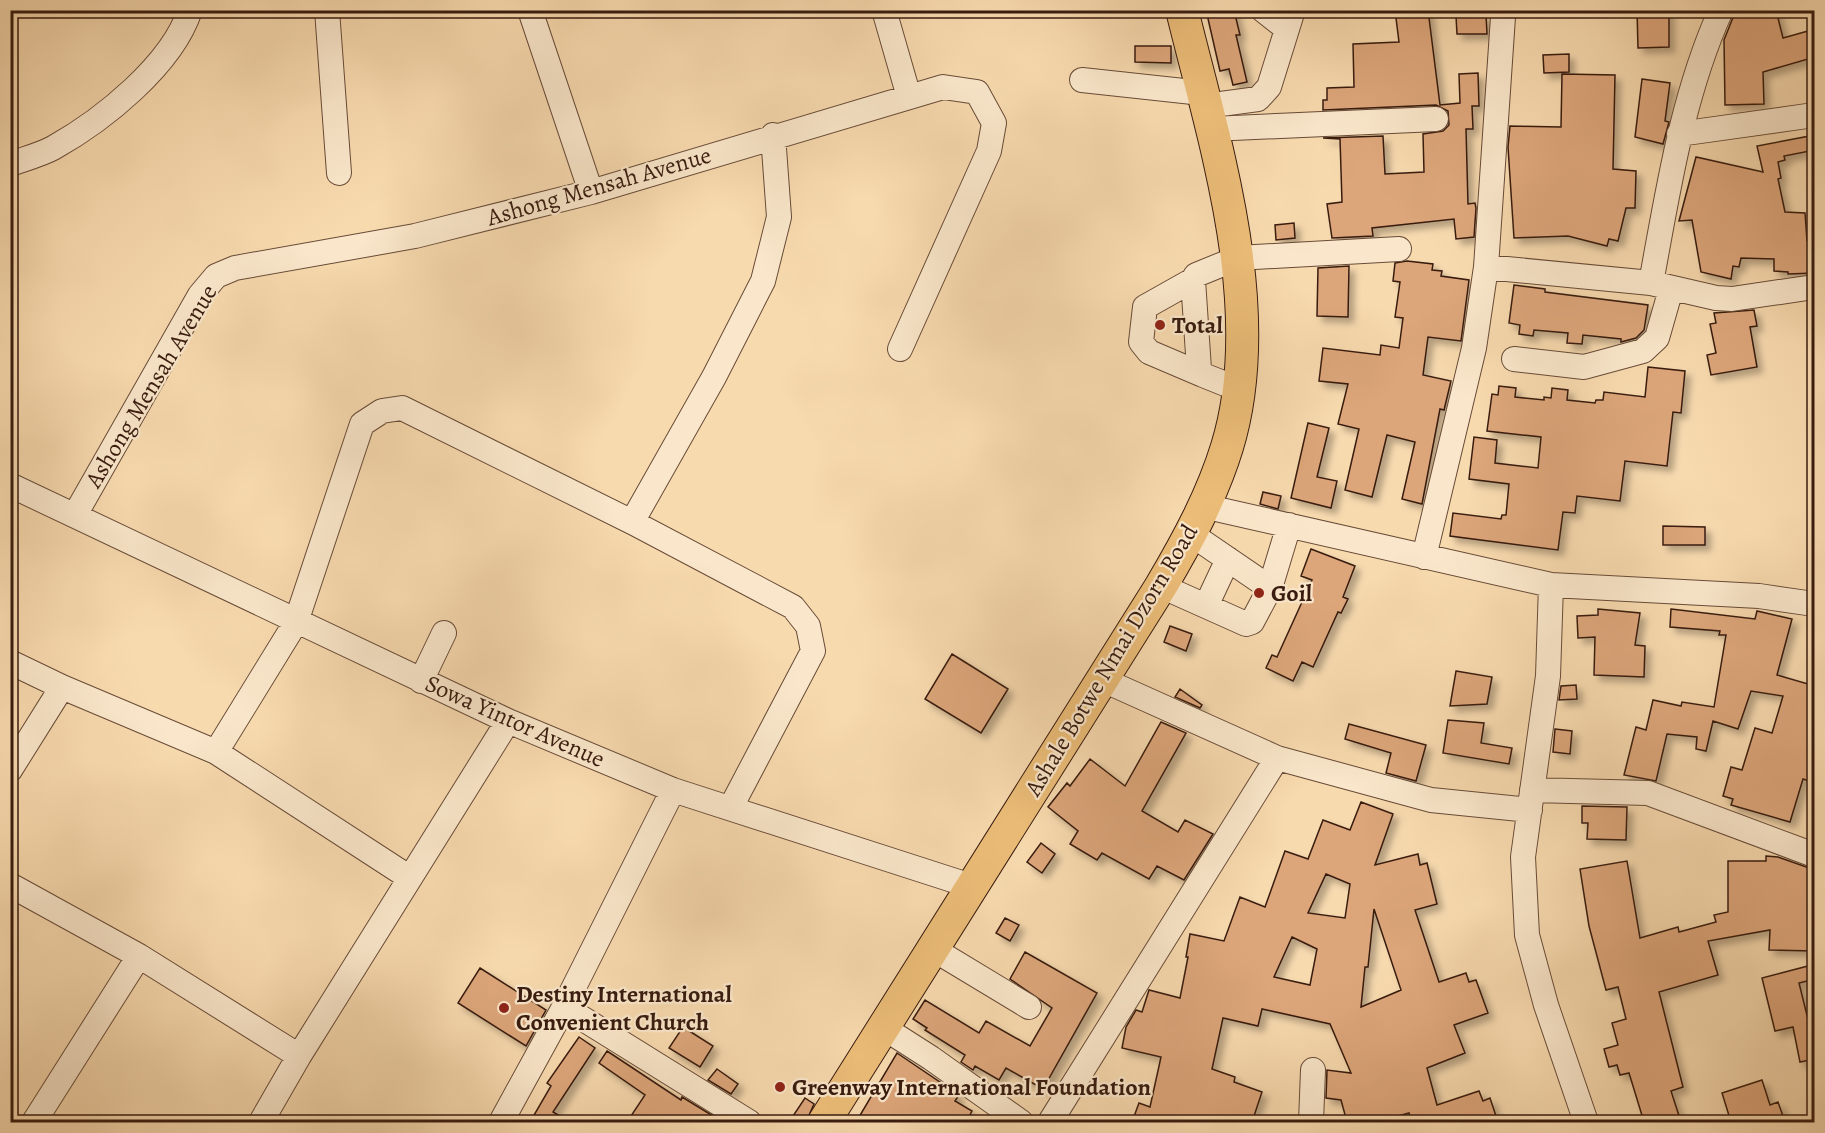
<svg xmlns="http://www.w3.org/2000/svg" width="1825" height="1133" font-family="Alegreya,serif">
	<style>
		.building { fill: #dca57a; stroke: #381b0f; stroke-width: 1.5; fill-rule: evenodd; filter: url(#shadow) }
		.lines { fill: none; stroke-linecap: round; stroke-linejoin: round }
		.minor-casing { stroke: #684b37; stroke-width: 26 }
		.major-casing { stroke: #381b0f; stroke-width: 34 }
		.minor { stroke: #fae7cb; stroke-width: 24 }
		.major { stroke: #ecbd78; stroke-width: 32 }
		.poi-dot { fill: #8f2418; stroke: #fae7cb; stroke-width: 2 }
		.labels { text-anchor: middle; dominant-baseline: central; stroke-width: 4.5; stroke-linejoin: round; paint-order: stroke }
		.street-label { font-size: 24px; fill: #381b0f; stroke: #fae7cb }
		.poi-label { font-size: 24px; font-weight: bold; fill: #381b0f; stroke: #fae7cb; text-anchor: start }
	</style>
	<defs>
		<filter id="shadow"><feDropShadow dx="5.5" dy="5.5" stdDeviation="3" flood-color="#0004"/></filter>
	</defs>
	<rect width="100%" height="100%" fill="#f8daaf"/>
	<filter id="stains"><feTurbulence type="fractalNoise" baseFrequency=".00333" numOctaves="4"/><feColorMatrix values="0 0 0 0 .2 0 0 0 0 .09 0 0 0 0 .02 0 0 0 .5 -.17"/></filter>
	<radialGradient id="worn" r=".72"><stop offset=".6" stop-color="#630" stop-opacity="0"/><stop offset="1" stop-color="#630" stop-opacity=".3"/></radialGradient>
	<path class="building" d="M1206,10H1234L1240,35H1236L1247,82L1233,85L1229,69L1220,71Z
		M1395,10H1428L1440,105L1460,103L1459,74L1478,73L1479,106H1472L1473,129H1466L1468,204L1475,203L1476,208L1474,237L1456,239L1454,219L1372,228L1373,236L1332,238L1327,204L1342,202L1340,139L1323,138L1383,136L1385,174L1424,172L1423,134L1443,131L1449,125L1448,111L1436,105L1323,110V100H1327V88L1354,87L1353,44L1399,42Z
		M1637,10H1669V47L1638,48Z
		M1741,10H1776L1783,38L1815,29V57L1763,72L1764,104L1725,105L1724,40L1734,15H1740Z
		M1486,15L1487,34H1457L1456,16Z
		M1135,46H1171V63L1135,62Z
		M1569,54V72L1544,73L1543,55Z
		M1562,74L1615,75L1613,169L1636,171L1635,208H1626L1618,241L1609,239L1607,246L1568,236L1514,238L1508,147L1510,126L1561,127Z
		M1642,79L1670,83L1665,121L1669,122L1663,144L1635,137Z
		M1815,135V150L1784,156L1785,160L1778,162L1781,178L1778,179L1785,212L1805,213L1807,241H1815V273L1788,274V272L1774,271V259L1741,258L1739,267L1733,266L1731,279L1701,272L1692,220L1679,221L1696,157L1763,172L1757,146Z
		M1294,223L1295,238L1276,240L1275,225Z
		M1407,261L1433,264L1432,270L1442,271L1441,276L1469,280L1461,341L1428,337L1423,375L1451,381L1444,410L1440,409L1422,504L1402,499L1415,442L1387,435L1372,497L1345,490L1359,429L1338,424L1348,384L1319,381L1323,348L1380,355L1381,345L1399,348L1403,318L1395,317L1400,282L1393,281L1395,263Z
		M1349,266L1348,317L1317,316L1318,268Z
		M1514,285L1545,289V292L1648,305L1644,330L1636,338L1621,342V339L1583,335L1582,344L1567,343L1568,333L1534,330L1533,336L1519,334L1520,325L1509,323Z
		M1754,310L1757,326L1750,327L1757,367L1711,375L1707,355L1716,353L1710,324L1716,323L1714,313Z
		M1648,367L1685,371L1681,413L1673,412L1667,466L1625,461L1620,501L1577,496L1575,513L1563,512L1558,550L1450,536L1453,513L1501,519L1502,515H1506L1509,484L1469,479L1474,437L1497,440L1495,463L1538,468L1541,437L1487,431L1492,394L1498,395L1499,386L1516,388L1515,397L1544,400V397L1551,398L1552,388L1568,390L1567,400L1595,403L1596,400H1603L1604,392L1645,397Z
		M1308,423L1329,428L1317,477L1337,481L1331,508L1291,498Z
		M1263,492L1281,496L1278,509L1260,504Z
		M1663,526L1705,527V545H1663Z
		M1311,549L1355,566L1343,597L1348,599L1341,613L1338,612L1313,667L1302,662L1293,681L1266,668L1272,655L1277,657L1312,580L1301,576Z
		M1598,609L1640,613L1635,645L1645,646L1644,677L1594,675L1595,637L1578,638L1577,616L1598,615Z
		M1671,609L1755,619L1757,611L1792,619L1777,675L1815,686V783L1803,779L1790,822L1731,805L1733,799L1723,796L1731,767L1742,770L1755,728L1772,733L1783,696L1751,691L1738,729L1713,721L1706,751L1696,749L1697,737L1667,734L1656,781L1624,775L1636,727L1646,730L1653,700L1681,706L1682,702L1714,707L1726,635H1719L1720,631L1670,627Z
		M1170,626L1192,634L1186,651L1164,642Z
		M952,654L1008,689L981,733L925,699Z
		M1456,671L1492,677L1487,704L1450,706Z
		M1576,685L1577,699L1559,700L1561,686Z
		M1180,689L1202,705L1200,708L1175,697Z
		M1448,720L1484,723L1481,743L1512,748L1509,764L1443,753Z
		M1161,722L1186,733L1142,811L1178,832L1185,820L1213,834L1184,880L1157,866L1149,879L1102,853L1097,860L1070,844L1078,831L1048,807L1067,783L1070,786L1090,759L1125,786Z
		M1349,724L1426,745L1416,781L1386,773L1391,753L1345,739Z
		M1555,729L1572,731L1570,754L1553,752Z
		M1361,802L1393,814L1375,865L1418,854L1420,865L1427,863L1437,904L1415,910L1439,982L1466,973L1469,982L1476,980L1488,1013L1454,1025L1465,1053L1427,1068L1437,1105L1479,1091L1483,1101L1490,1098L1498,1122H1412L1409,1113L1377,1122H1347L1341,1100L1326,1098L1327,1070L1351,1073L1330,1024L1262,1009L1258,1026L1223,1018L1212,1069L1235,1077L1234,1082L1262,1092L1252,1122H1132L1139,1103L1150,1107L1161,1057L1122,1048L1126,1027L1136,1010L1142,1012L1149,990L1180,998L1188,957H1186L1190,934L1224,941L1240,897L1265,907L1285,851L1308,859L1323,820L1350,830ZM1326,874L1350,884L1345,918L1308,913ZM1374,909L1401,990L1361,1007L1365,967H1368ZM1292,937L1317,949L1310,985L1274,977Z
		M1582,806L1627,807L1626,840L1587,839L1588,823H1582Z
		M1041,843L1055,854L1042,873L1027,862Z
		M1766,856L1778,857L1815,870V951L1769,950L1770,930L1708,941L1718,975L1659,992L1683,1087L1671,1091L1681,1122H1644L1629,1073L1620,1075L1617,1065L1609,1067L1604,1049L1618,1045L1612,1023L1626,1019L1618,987L1606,990L1589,926L1580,869L1627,861L1640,938L1678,927L1679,932L1716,922L1714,915L1728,912V861H1766Z
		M1005,918L1019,925L1010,941L996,933Z
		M1025,952L1097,993L1043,1089L1006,1068L999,1080L975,1066L973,1070L961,1062L965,1055L925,1030L927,1028L913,1019L925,1000L979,1033L986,1021L1030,1046L1052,1008L1010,979Z
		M1808,966L1811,980L1799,983L1815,1048V1059L1800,1062L1793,1027L1775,1031L1762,978Z
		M480,968L546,1010L526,1046L458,1003Z
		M683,1027L713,1046L700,1067L669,1048Z
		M579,1037L595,1048L553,1112L570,1122H530L551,1086L547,1083Z
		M607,1051L681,1100L682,1097L723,1122H627L645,1095L599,1063Z
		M897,1053L959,1095L955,1101L972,1111L966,1122H856Z
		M717,1069L738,1084L731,1094L708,1080Z
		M1762,1080L1770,1105L1778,1102L1785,1122H1731L1722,1093Z
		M805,1098L814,1104L806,1122H789Z"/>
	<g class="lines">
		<defs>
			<path id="minor" d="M327,10L339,173
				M530,10L591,192
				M884,10L909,97
				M1263,10L1287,29
				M1082,80L1202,93
				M1206,106L1258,99L1269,87L1293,10
				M1211,129L1436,119
				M1679,134L1814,115
				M10,164C24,159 40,155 53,148C103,120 172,65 190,10
				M1486,267L1651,283L1716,298L1732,299L1814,287
				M1193,280L1145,307L1141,342L1149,352L1203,375
				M1651,283C1668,191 1682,96 1721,10
				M1514,359L1584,367L1643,351L1657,338L1671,289
				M1238,389L1203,375L1199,369L1193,280L1196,275L1238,258L1399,249
				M10,485L508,721L673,790L971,886
				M1203,506L1551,585L1759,596L1814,604
				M75,515L200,295L216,276L235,268L415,236L591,192L943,87L977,92L994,123L989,151L900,349
				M632,522L714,377L763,281L779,217L773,135
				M1424,557L1474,348L1486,267L1503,17
				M1551,585L1548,676L1523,857L1527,935L1546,1005L1586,1122
				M1161,586L1246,624L1252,622L1270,588L1191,534
				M1270,588L1289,525
				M1206,606L1228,559
				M10,662L62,687L216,752L410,878
				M1101,679L1277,758L1431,800L1530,810
				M421,681L444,633
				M216,752L296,622L362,424L382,411L402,408L632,522L793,607L808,626L813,651L731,807
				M10,770L62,687
				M1532,790L1648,793L1814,855
				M10,885L139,956L299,1056
				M933,949L1029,1007
				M564,1007L749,1122
				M884,1028L931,1058L1021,1122
				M34,1122L139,956
				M261,1122L299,1056L508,721
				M501,1122L564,1007L673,790
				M1050,1122L1277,758
				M1311,1122L1313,1070"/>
			<path id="major" d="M824,1122L1161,586C1187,542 1212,496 1227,447C1269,310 1215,145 1182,10"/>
		</defs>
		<use href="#minor" class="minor-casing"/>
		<use href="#major" class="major-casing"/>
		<use href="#minor" class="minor"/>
		<use href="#major" class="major"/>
	</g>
	<g class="poi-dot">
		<circle cx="1160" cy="325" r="6"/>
		<circle cx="1259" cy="593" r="6"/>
		<circle cx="504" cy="1008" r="6"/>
		<circle cx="780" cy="1087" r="6"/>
	</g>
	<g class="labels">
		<g class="street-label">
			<text transform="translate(599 186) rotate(-16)">Ashong Mensah Avenue</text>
			<text transform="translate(151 386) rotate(-59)">Ashong Mensah Avenue</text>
			<text transform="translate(1111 660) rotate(-59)">Ashale Botwe Nmai Dzorn Road</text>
			<text transform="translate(515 721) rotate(24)">Sowa Yintor Avenue</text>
		</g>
		<g class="poi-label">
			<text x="1172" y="325">Total</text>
			<text x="1271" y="593">Goil</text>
			<text x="516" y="994">Destiny International<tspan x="516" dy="28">Convenient Church</tspan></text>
			<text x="792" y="1087">Greenway International Foundation</text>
		</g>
	</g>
	<rect width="1825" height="1133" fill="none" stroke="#f8daaf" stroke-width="36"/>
	<rect x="12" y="12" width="1801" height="1109" fill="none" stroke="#381b0f" stroke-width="3"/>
	<rect x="18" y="18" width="1789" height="1097" fill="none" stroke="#381b0f" stroke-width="1.5"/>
	<rect width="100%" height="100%" filter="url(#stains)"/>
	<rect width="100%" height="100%" fill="url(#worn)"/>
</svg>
